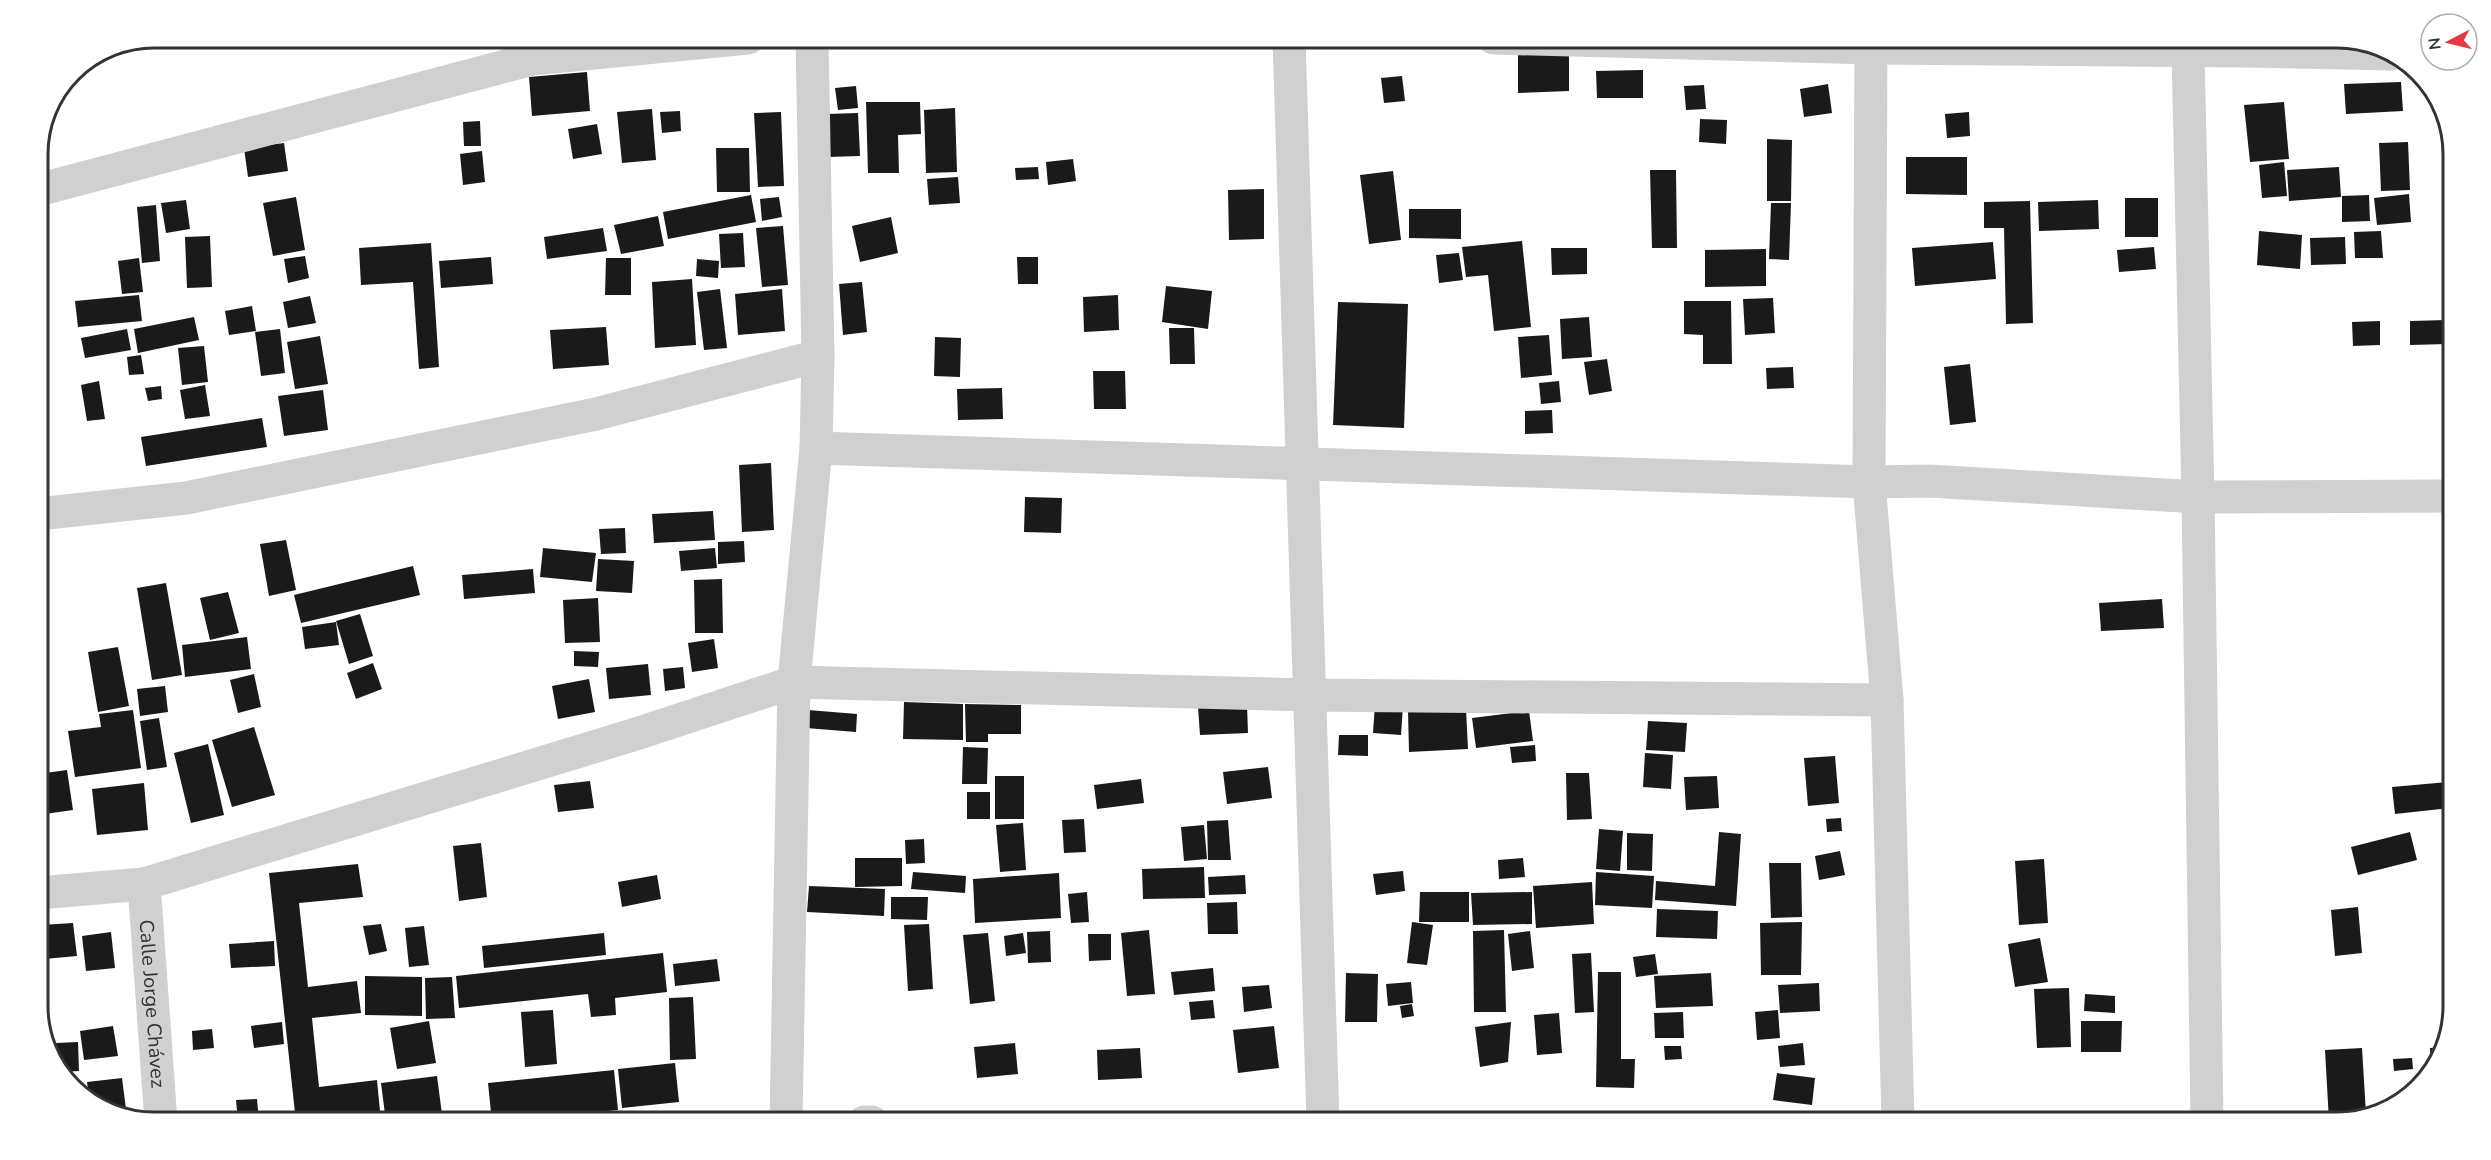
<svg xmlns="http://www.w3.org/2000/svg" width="2491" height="1160" font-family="'Nunito Sans',sans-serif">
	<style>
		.building { fill: #1a1a1a }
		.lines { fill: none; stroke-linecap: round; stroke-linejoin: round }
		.street { stroke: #d0d0d0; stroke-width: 33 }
		.labels { text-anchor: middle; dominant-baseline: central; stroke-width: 6; stroke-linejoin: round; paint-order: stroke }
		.street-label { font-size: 20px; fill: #333; stroke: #fff }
		.rim { fill: none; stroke: #333; stroke-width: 3 }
	</style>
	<rect width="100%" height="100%" fill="#fff"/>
	<path class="building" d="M1569,53V91L1518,93V55Z
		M1643,70V98H1597L1596,71Z
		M587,72L590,111L532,116L529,77Z
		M1402,76L1405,101L1384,103L1381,78Z
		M2401,82L2403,111L2346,114L2344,84Z
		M1828,84L1832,113L1804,117L1800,89Z
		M1704,85L1706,109L1686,110L1684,86Z
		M856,86L858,108L838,110L835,88Z
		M866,102H920L921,134L898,135L899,173H868Z
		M2284,102L2289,159L2250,162L2244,105Z
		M955,108L957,172L926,173L924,110Z
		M652,109L656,160L622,163L617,112Z
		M680,111L681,131L662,133L660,112Z
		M781,112L784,186L758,187L754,113Z
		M1969,112L1970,136L1947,138L1945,114Z
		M858,113L860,156L828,157L826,114Z
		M1700,119L1727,120L1726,144L1699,142Z
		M480,121L481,146H464L463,122Z
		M597,124L602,154L573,159L568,129Z
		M1767,139L1792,140L1791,201H1767Z
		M2408,142L2410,190L2381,191L2379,143Z
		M284,143L288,171L248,177L244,148Z
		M716,148H749L750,192H717Z
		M482,151L485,182L463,185L460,154Z
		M1906,157H1967V195L1906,194Z
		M1073,159L1076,181L1048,185L1046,162Z
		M2284,162L2287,196L2262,198L2259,165Z
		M1038,167L1039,179L1016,180L1015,168Z
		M2339,167L2341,197L2289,201L2287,170Z
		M1650,170H1676L1677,248H1652Z
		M1393,171L1401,240L1369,244L1360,175Z
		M958,177L960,203L929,205L927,179Z
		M1264,189V239L1229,240L1228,190Z
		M2409,194L2411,222L2377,225L2374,198Z
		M751,195L756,222L668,239L663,212Z
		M2369,195L2370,221L2342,222V196Z
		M296,197L305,250L273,256L263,203Z
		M779,197L782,217L762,221L760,199Z
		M2125,198H2158V237H2125Z
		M186,200L190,229L166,233L161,203Z
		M2098,200L2099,229L2039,231L2038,202Z
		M2030,201L2033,323L2006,324L2004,228H1984V202Z
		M1771,203H1791L1789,260L1769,259Z
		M156,205L160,261L142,263L137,207Z
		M1409,209H1461V239L1409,238Z
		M658,216L664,246L621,254L614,225Z
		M891,217L898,253L860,262L852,226Z
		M783,226L788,285L762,287L756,228Z
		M603,228L607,251L547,259L544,237Z
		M2259,231L2302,235L2300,269L2257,265Z
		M2381,231L2383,258H2355L2354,232Z
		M743,233L745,267L721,268L719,234Z
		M210,236L212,287L187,288L185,237Z
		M2345,237L2346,264L2311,265L2310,238Z
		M1522,241L1531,327L1494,331L1488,275L1466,277L1462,247Z
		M1993,242L1996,279L1915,286L1912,248Z
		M431,243L439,367L419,369L413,282L361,285L359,248Z
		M2154,247L2156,269L2119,272L2117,250Z
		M1551,248H1587V274L1552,275Z
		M1766,249V286L1705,287V250Z
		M1459,253L1463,280L1439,283L1436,255Z
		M305,256L309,278L288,283L284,259Z
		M491,257L493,284L441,288L439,261Z
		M1017,257H1038V284H1018Z
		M139,258L143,292L122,294L118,261Z
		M606,258H631V295H605Z
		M697,259L719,261L718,278L696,276Z
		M692,279L696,345L655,348L652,282Z
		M862,282L867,332L843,335L839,284Z
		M1166,286L1212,291L1208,329L1162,322Z
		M720,289L727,348L704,350L697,292Z
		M782,289L785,331L738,335L735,294Z
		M139,295L142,321L78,327L75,301Z
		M1118,295L1119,330L1084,332L1083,297Z
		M310,296L316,323L288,328L283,302Z
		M1773,298L1775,333L1745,335L1743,299Z
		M1684,301H1731L1732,364H1703V335L1684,334Z
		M1338,302L1408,304L1404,428L1333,425Z
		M252,306L256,331L229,335L225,311Z
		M194,317L199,340L138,353L134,329Z
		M1589,317L1592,357L1562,359L1560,319Z
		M2447,320V344L2410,345V321Z
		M2380,321V345L2353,346L2352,322Z
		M606,327L609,365L553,369L550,330Z
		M1169,328H1194L1195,364H1170Z
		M127,329L131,350L85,358L81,338Z
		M280,329L285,373L261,376L255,332Z
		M1549,335L1552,375L1521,378L1518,337Z
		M320,336L328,384L295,389L287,342Z
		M935,337L961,338L960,377L934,376Z
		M204,346L208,382L182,385L178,348Z
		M141,355L144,374L129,375L127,357Z
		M1607,359L1612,391L1589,395L1584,362Z
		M1970,364L1976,422L1950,425L1944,367Z
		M1793,367L1794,388L1767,389L1766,368Z
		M1093,371H1125L1126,409H1094Z
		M99,381L105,419L87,421L81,385Z
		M1559,381L1561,402L1541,404L1539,383Z
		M205,385L210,416L185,419L180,390Z
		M161,386L162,399L148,401L145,388Z
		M1002,388L1003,419L958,420L957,389Z
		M323,390L328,430L284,436L278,396Z
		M1552,410L1553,433L1525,434V411Z
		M262,418L267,447L146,466L141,437Z
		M771,463L774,530L742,532L739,465Z
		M1025,497L1062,498L1061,533L1024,532Z
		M713,511L715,540L654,543L652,514Z
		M625,528L626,553L601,554L599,529Z
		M286,540L296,590L269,596L260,544Z
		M744,541L745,562L718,564V542Z
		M543,548L596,553L592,582L540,577Z
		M715,548L717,568L681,571L679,551Z
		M598,559L634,561L632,593L596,591Z
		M413,566L420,595L301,623L294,595Z
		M533,569L535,593L464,599L462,575Z
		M722,579L723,633H695L694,580Z
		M166,583L182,675L152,680L137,588Z
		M228,592L239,633L210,640L200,598Z
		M598,598L600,642L565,643L563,600Z
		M2162,599L2164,628L2101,631L2099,603Z
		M360,614L373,656L349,664L336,621Z
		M336,622L339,645L305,649L302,627Z
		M247,637L251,669L185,677L182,645Z
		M714,639L718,668L692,672L688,643Z
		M118,647L129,706L98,712L88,652Z
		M574,651L599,652L598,667L574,666Z
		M373,663L382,689L356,699L347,673Z
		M648,664L651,695L609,699L606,668Z
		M683,667L685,688L665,691L663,669Z
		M254,674L261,707L238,713L230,680Z
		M589,679L595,712L558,719L552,686Z
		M165,686L168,712L140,716L137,689Z
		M904,702L963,704V740L903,739Z
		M965,704L1021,705V734H988V742H966Z
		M1375,704L1403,706L1401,735L1373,733Z
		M1247,705L1248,733L1200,735L1198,707Z
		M1466,709L1468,749L1409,752L1408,711Z
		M133,710L141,768L75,777L68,731L101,727L99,714Z
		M808,710L857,714L856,732L806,728Z
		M1529,711L1533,741L1476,748L1472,718Z
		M159,718L167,767L147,770L140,721Z
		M1648,721L1687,723L1685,752L1646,750Z
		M254,727L275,795L232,807L212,740Z
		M1339,735H1368V756L1338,755Z
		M208,744L224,815L191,823L174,753Z
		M1535,745L1536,761L1512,763L1510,747Z
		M963,747L988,748L987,784H962Z
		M1645,753L1673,755L1671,789L1643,787Z
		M1835,756L1839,803L1808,806L1804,758Z
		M1268,767L1272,798L1227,804L1223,772Z
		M67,770L73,810L38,815V774Z
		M1566,773H1589L1592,819L1567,820Z
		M995,776H1024V819H995Z
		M1717,776L1719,808L1686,810L1684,777Z
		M1141,779L1144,803L1097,809L1094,785Z
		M590,781L594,808L558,812L554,785Z
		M2448,782L2450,808L2395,814L2392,787Z
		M144,783L148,830L97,835L92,789Z
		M967,792H990V819H967Z
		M1841,818L1842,831L1827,832L1826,819Z
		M1084,819L1086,852L1064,853L1062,820Z
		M1228,820L1231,860H1208L1207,821Z
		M1023,823L1026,870L1000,872L996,825Z
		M1204,825L1207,859L1184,861L1181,827Z
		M1599,829L1623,831L1620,871L1596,869Z
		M1719,832L1741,834L1736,906L1655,900L1656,881L1715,886Z
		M2410,832L2417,860L2358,875L2351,847Z
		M1627,833L1653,834L1652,871L1627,870Z
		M924,839L925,863L906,864L905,840Z
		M481,843L487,897L459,901L453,846Z
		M1840,851L1845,875L1819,880L1815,856Z
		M855,858H902V886L855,887Z
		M1523,858L1525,877L1499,879L1498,860Z
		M2044,859L2048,923L2019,925L2015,861Z
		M1769,863H1801L1802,917L1771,918Z
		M358,864L363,897L299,903L308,987L357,981L361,1013L312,1018L319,1087L377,1080L381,1122H296L269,873Z
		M1204,867L1205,898L1143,899L1142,869Z
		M1403,871L1405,891L1376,895L1373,874Z
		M913,872L966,876L965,893L911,889Z
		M1596,872L1654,876L1652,908L1595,905Z
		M1059,873L1061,918L975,923L973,879Z
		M657,875L661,899L622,907L618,882Z
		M1245,875L1246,894L1209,895L1208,877Z
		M1592,882L1594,924L1536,928L1533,886Z
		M809,886L885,889L884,916L807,912Z
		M1087,892L1089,922L1071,923L1068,894Z
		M1420,892H1469V922H1419Z
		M1532,892V924L1473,925L1471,893Z
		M891,897H928L927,920L891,919Z
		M1237,902L1238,934H1208L1207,903Z
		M2358,907L2362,953L2335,956L2331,910Z
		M1657,909L1718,911L1717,939L1656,937Z
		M1412,922L1433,925L1427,965L1407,963Z
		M1802,922L1801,975H1761L1760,923Z
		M73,923L77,956L44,959L41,925Z
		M381,924L387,951L369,955L363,926Z
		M929,924L933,989L908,991L904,925Z
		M424,926L429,965L409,967L405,928Z
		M1149,930L1155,994L1127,996L1121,933Z
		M1504,930L1506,1012H1474L1473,931Z
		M1050,931L1051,962L1028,963L1027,932Z
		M1530,931L1534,968L1512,971L1508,934Z
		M111,932L115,968L86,971L82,936Z
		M604,933L606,955L484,968L482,946Z
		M988,933L995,1001L970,1004L963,935Z
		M1023,933L1026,953L1006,956L1004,936Z
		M1088,934H1111V960L1089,961Z
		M2040,938L2048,982L2015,987L2008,944Z
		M274,941L275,966L231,968L229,944Z
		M663,953L667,992L615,998L616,1015L591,1017L588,994L459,1008L456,976Z
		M1591,953L1594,1012L1575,1013L1572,954Z
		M1655,954L1658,974L1636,977L1633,957Z
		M717,959L720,981L675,986L673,964Z
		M1213,968L1215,991L1174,995L1171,972Z
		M1598,972H1621V1059H1635L1634,1088L1596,1087Z
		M1346,973L1378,974L1377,1022H1345Z
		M1711,973L1713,1006L1656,1008L1654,976Z
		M365,976L422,977V1016L365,1015Z
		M452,977L455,1018L426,1019L425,978Z
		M1411,982L1413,1003L1388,1006L1386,984Z
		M1819,983L1820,1011L1780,1013L1778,985Z
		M1269,985L1272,1008L1244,1012L1242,987Z
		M2069,988L2071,1047L2037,1048L2034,989Z
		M2085,994L2115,996V1013L2084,1011Z
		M693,997L696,1059L670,1060L669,998Z
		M1213,1000L1215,1018L1191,1020L1189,1002Z
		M1412,1004L1414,1016L1402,1018L1400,1006Z
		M553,1010L557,1064L525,1067L521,1012Z
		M1778,1010L1780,1038L1757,1040L1755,1012Z
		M1683,1012L1684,1038H1655L1654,1013Z
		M1559,1013L1562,1053L1537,1055L1534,1015Z
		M429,1021L436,1063L397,1069L390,1028Z
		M2081,1021H2122L2121,1052H2081Z
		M282,1022L284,1044L254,1048L251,1026Z
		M1511,1022L1508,1062L1480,1067L1475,1027Z
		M113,1026L118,1056L84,1060L80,1031Z
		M1274,1026L1279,1068L1238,1073L1233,1030Z
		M212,1029L214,1048L193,1050L192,1031Z
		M78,1042L79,1071L60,1072L57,1064L56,1043Z
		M1015,1043L1018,1074L977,1078L974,1047Z
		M1803,1043L1805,1065L1780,1067L1778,1046Z
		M1664,1046H1681L1682,1059L1665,1060Z
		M2445,1047L2444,1051L2431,1067L2430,1048Z
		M1140,1048L1142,1078L1098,1080L1097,1050Z
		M2362,1048L2366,1114L2345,1120L2329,1121L2325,1050Z
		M2412,1058L2413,1069L2394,1071L2393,1059Z
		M675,1063L679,1102L622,1108L618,1069Z
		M614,1070L618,1110L492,1122L488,1083Z
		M1777,1073L1815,1078L1812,1105L1773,1100Z
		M437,1076L443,1122H386L381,1083Z
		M122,1078L127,1117L109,1113L89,1098L87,1082Z
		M257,1099L259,1122H238L236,1100Z"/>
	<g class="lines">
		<g class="street">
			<path d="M1289,38L1323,1122"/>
			<path d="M1493,38L1871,48L2247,51L2391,54"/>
			<path d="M1871,38L1869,482L1887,700L1898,1122"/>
			<path d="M2188,51L2198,497L2207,1122"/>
			<path d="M38,190L532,59L748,38"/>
			<path d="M816,448L1869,482L1930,481L2198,497L2453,496"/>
			<path d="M38,514L186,498L596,414L818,356"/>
			<path id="s1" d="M144,884L161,1122"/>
			<path d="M38,893L144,884L636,734L794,682L1308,695L1887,700"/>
			<path d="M786,1122L794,682L816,448L818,356L812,38"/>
			<path d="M864,1122H872"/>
		</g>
	</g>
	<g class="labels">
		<g class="street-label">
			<text stroke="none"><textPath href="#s1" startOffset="120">Calle Jorge Chávez</textPath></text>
		</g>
	</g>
	<path d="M0 0H2491V1160H0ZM154 48H2337A106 106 0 0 1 2443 154V1006A106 106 0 0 1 2337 1112H154A106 106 0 0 1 48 1006V154A106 106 0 0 1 154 48Z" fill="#fff" fill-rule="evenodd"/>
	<path class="rim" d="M154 48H2337A106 106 0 0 1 2443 154V1006A106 106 0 0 1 2337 1112H154A106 106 0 0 1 48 1006V154A106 106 0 0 1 154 48Z"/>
	<g transform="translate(2449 42) rotate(263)"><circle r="28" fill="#ffffff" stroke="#adadad" stroke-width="1.5"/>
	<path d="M0-4.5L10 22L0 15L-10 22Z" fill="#e63946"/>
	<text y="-9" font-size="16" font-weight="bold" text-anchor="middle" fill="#333333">N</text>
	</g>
</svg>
